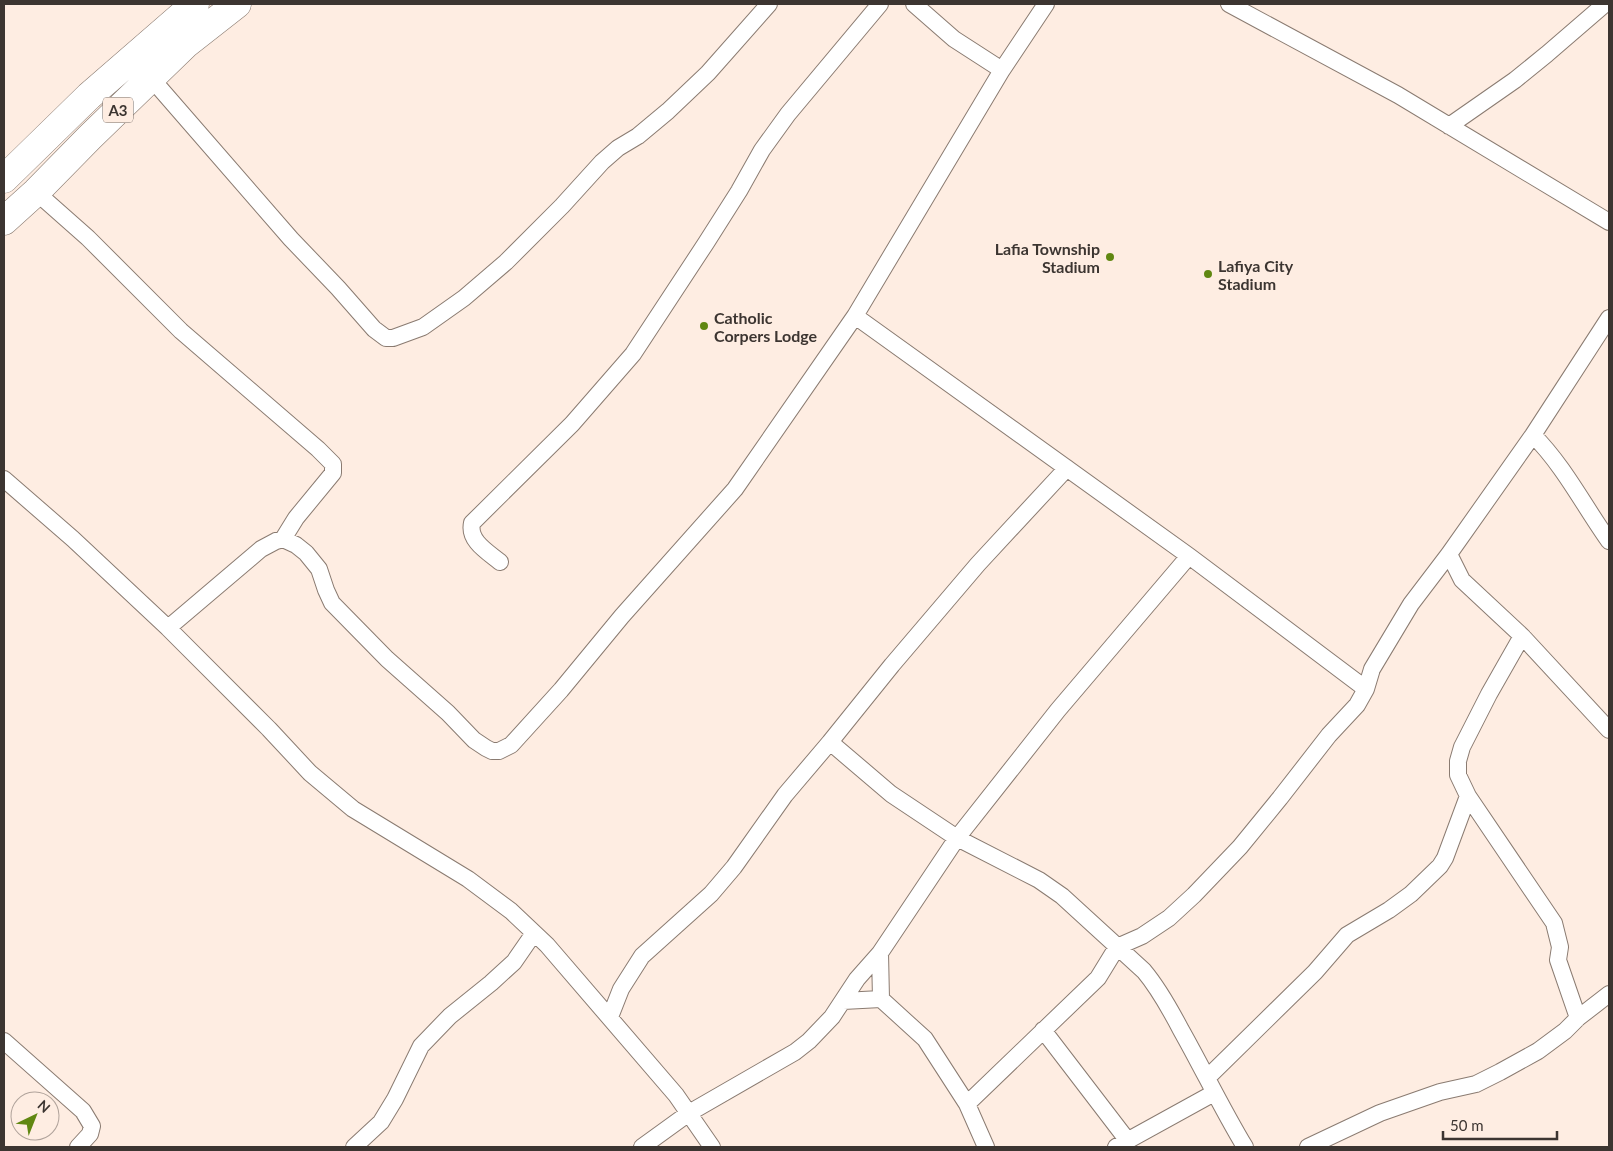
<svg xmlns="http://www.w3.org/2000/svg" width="1613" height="1151" font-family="Lato,sans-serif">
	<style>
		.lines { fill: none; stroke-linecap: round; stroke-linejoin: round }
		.minor-casing { stroke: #8a7b71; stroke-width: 18 }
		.trunk-casing { stroke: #8a7b71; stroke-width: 29 }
		.minor { stroke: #fff; stroke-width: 16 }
		.trunk { stroke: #fff; stroke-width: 28 }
		.poi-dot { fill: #608711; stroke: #feede2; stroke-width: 2 }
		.labels { text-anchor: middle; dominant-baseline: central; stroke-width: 4.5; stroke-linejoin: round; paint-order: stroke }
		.shield { fill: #feede2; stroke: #766c66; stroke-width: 1 }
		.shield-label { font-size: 15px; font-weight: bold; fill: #3c3531 }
		.poi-label { font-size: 16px; font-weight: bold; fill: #3c3531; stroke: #feede2; text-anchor: start }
	</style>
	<rect width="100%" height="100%" fill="#feede2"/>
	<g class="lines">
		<defs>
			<path id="minor" d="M914,4L954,39L1002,70L1046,4
				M1229,4L1398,95L1609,222
				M151,78L291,239L338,288L374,329L386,338H393L423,327L464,298L506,262L562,206L602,162L618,148L638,136L668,111L708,73L769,4
				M1449,126L1515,80L1547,54L1605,4
				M36,192L88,238L181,331L318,449L333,464V473L296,518L283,539
				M855,316L1189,556L1366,689
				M1533,435C1564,466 1584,506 1609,541
				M4,479L73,539L168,628L269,729L310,773L353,809L468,879L511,911L547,945L676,1095L712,1147
				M1449,554L1462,580L1522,636L1609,730
				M1189,556L1058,710L957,838L1039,880L1062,896L1144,971C1159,989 1170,1009 1181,1030C1203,1069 1222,1109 1245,1147
				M500,562C488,552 468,541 472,523L572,424L633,354L706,243L739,191L762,150L788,114L880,4
				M168,628L261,549L276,541L283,539L296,545L306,553L319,569L326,590L332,603L387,659L448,713L474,740L486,748L492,751H499L511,745L561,690L622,616L735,489L855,316L1002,70
				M1522,636L1489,694L1462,747L1458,761V775L1468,796L1554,923L1560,947L1558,960L1578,1018
				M830,742L892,665L978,564L1067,468
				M881,999L925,1039L967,1104L986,1147
				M843,1001L881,999L880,953
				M610,1017L621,989L642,956L711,894L734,867L785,795L830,742L891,794L957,838L880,953L857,979L832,1017L809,1041L795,1052L689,1113L642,1147
				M1043,1030L1128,1141
				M4,1041L83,1111L92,1126L90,1134L78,1147
				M1207,1078L1315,972L1347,935L1389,910L1411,894L1440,866L1445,858L1468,796
				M967,1104L1098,978L1117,947L1142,936L1169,918L1194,895L1240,847L1280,798L1329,735L1357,705L1366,689L1372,669L1411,604L1449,554L1533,435L1609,318
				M354,1147L381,1122L395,1099L421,1046L450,1016L491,983L514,962L534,933
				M1116,1147L1214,1093
				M1308,1147L1380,1113L1440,1092L1476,1084L1500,1072L1538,1051L1565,1031L1578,1018L1609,994"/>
			<path id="trunk" d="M4,179L89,96L195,4
				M4,221L36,192L90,137L186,44L237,4"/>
		</defs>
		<use href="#minor" class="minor-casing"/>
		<use href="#trunk" class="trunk-casing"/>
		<use href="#minor" class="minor"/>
		<use href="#trunk" class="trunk"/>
	</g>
	<g class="poi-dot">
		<circle cx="1110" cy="257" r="5"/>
		<circle cx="1208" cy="274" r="5"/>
		<circle cx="704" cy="326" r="5"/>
	</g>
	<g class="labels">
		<rect class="shield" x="103" y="97.5" width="30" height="25" rx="4"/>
		<g class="shield-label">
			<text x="118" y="110">A3</text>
		</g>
		<g class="poi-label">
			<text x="1100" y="248" text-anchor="end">Lafia Township<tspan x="1100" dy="18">Stadium</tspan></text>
			<text x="1218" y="265">Lafiya City<tspan x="1218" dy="18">Stadium</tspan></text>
			<text x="714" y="317">Catholic<tspan x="714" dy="18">Corpers Lodge</tspan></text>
		</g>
	</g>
	<rect width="1613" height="1151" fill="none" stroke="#3c3531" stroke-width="10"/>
	<g transform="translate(35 1116) rotate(43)"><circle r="24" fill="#feede2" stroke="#b0a39b"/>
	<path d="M0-4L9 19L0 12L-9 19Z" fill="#608711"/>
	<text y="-8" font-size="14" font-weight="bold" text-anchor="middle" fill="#3c3531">N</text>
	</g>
	<path d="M1443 1131v8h114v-8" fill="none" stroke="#3c3531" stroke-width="2.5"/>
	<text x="1450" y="1131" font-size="15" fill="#3c3531" stroke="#feede2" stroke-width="4" paint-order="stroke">50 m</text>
</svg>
